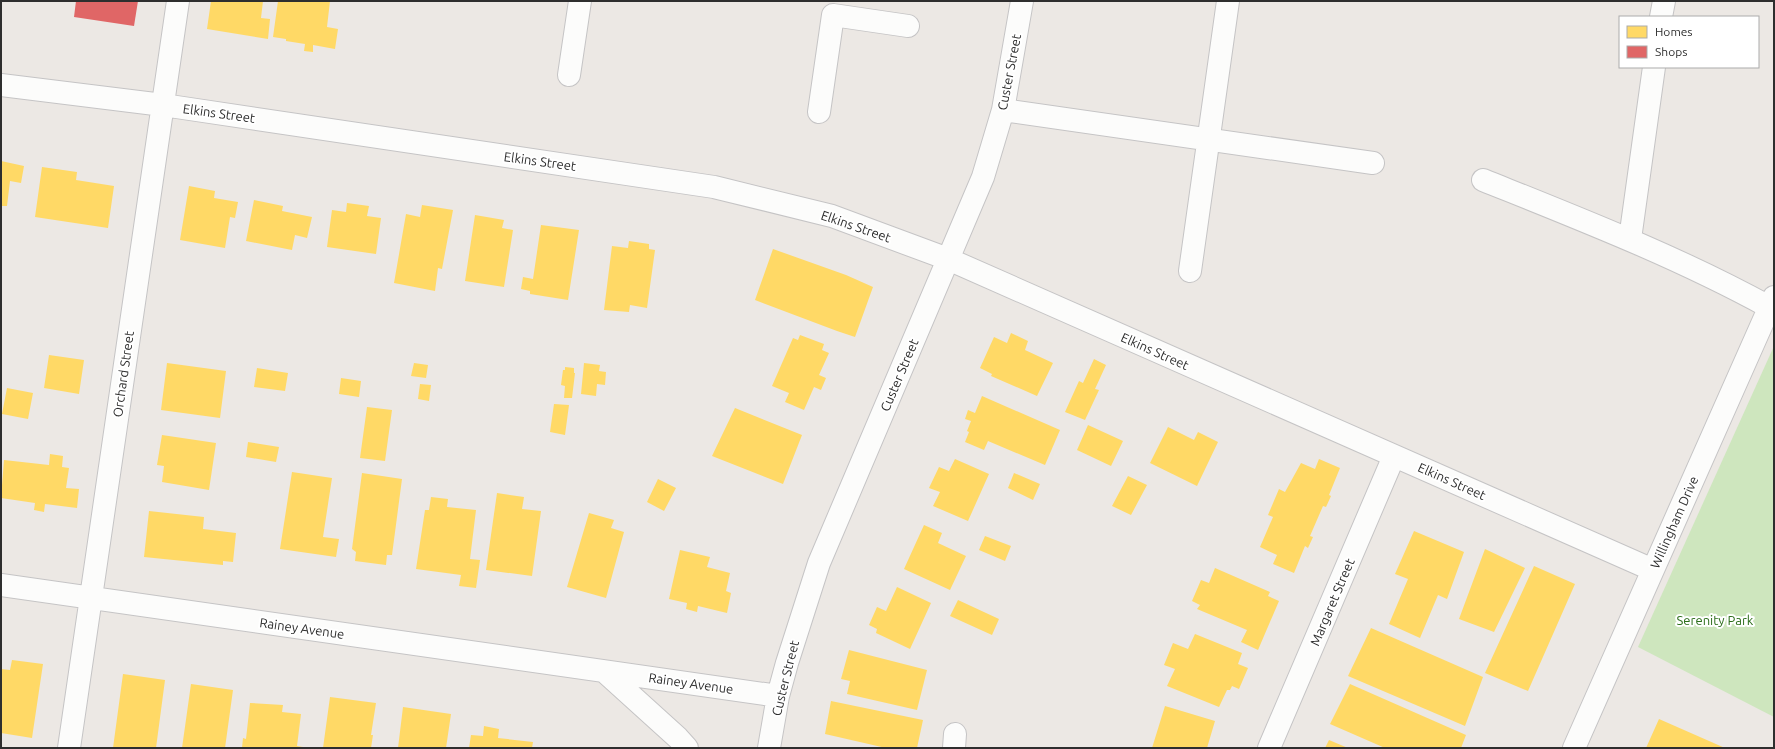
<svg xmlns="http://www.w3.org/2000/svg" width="1775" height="749" font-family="Ubuntu,sans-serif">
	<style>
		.green { fill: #cee6be }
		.homes { fill: #ffd966 }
		.shops { fill: #e06666 }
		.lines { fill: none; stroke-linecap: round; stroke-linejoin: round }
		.minor-casing { stroke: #c5c4c5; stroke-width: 24 }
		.minor { stroke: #fcfcfb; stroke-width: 22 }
		.labels { text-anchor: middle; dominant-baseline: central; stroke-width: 4; stroke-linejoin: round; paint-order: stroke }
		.street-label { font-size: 13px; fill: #2e2e2e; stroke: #fff }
		.park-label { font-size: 13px; fill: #2c6e1b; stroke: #fff }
	</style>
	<rect width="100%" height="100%" fill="#ece8e4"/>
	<path class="green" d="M1774,346V717L1638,647Z"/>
	<path class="homes" d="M211,1H263L261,18L270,19L268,39L207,29Z
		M278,1H330L327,27L338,29L335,49L313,45V52L304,51L305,44L286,41V39L273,37Z
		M1,161L24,166L21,183L10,181L7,206H1Z
		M42,167L77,172L76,180L114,186L108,228L35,217Z
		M189,186L215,191L214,198L238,202L235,218L230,217L225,248L180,240Z
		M254,200L283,206L282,211L312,217L307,238L295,235L292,250L246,241Z
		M347,203L369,206L367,216L381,218L376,254L327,247L332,210L346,212Z
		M422,205L453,210L442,269L438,268L435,291L394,283L406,214L420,217Z
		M475,215L504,220L502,228L513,230L504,287L465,281Z
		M541,225L579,230L568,300L530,294V291L521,289L523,277L533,279Z
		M629,241L649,244V249L655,250L647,308L630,305L629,312L604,310L612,246L628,248Z
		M773,249L846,275L873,287L855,337L837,331L755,300Z
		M1011,333L1028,341L1025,350L1053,363L1037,396L991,376L992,374L980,368L994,337L1007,343Z
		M800,335L824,344L822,350L829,353L819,375L826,378L821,390L814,387L804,410L785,402L789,393L772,386L793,338L798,340Z
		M49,355L84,360L79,394L44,388Z
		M1094,359L1106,365L1095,389L1099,390L1085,420L1065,412L1079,381L1083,383Z
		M167,363L226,371L220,418L161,410Z
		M414,363L428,365L426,378L411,376Z
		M584,363L600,365L599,371L606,372L605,385L597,384L596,396L581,394Z
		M565,367L574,368V373H575L572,398H564L565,386L561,385L563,370H565Z
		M257,368L288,373L285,391L254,387Z
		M341,378L361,381L359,397L339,394Z
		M420,384L431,385L429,401L418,399Z
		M7,388L33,393L28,419L2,414Z
		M982,396L1060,430L1045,465L988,441L984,450L965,442L969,432L967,431L971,421L965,419L968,410L975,413Z
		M554,404L569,405L565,435L550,432Z
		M367,407L392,410L385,461L360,458Z
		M735,408L802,435L783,484L712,456Z
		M1088,425L1123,441L1111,466L1077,450Z
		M1168,427L1194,440L1198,432L1218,442L1197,486L1150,463Z
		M162,435L216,443L209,490L162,482L164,466L157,465Z
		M248,442L279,447L276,462L246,457Z
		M50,454L63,456L62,467L69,468L66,488L79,489L77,508L45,504L44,512L34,510L35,503L1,498L4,460L49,465Z
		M955,459L989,474L968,521L933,506L940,492L929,488L939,467L949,471Z
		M1319,459L1340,468L1329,495L1331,496L1326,507L1323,506L1310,536L1313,537L1308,548L1305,546L1294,573L1273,564L1277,555L1260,547L1273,517L1268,515L1279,489L1285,492L1301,463L1315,469Z
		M292,472L332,478L323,537L339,539L336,557L280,549Z
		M362,473L402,479L392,555H387L386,565L355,561L356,552L352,549Z
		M1014,473L1040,484L1033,500L1008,488Z
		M1128,476L1147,485L1131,515L1112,506Z
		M658,479L676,488L664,511L647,502Z
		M497,493L524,497L522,509L541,511L532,576L486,570Z
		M431,497L448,499L447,507L476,510L470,559L480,560L476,588L459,586L461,575L416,569L425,510H429Z
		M149,511L204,517L203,529L236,533L233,562L223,561V565L144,557Z
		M589,513L614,520L611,528L624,532L606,598L567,587Z
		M924,525L942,533L938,543L966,556L950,590L904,569Z
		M1414,531L1464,552L1447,599L1438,595L1420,638L1389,624L1408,579L1395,574Z
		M985,536L1011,546L1005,561L979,550Z
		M1485,549L1525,568L1494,632L1459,619Z
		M680,550L710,557L707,567L730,573L726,591L731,593L727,613L698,606L697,612L686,609L687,603L669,599Z
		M1534,566L1575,584L1528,691L1485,673Z
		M1215,568L1270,592L1268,596L1279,601L1258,650L1241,642L1247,630L1197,609L1200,605L1192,601L1201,580L1209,583Z
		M897,587L931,603L910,649L876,633L877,629L869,625L877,607L886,611Z
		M958,600L999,619L992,635L950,616Z
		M1371,628L1483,677L1465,726L1348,676Z
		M1195,634L1242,653L1238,664L1248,668L1239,689L1232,686L1230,690H1227L1219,707L1167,686L1175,669L1164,665L1173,643L1188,649Z
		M849,650L927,670L917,710L847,694L850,681L841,679Z
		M12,660L43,664L32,738L1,733V669L10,670Z
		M123,674L165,680L156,748H113Z
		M191,684L233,690L225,748H182Z
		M1350,684L1466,735L1461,748H1385L1330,724Z
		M330,697L376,703L371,735H373L371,748H323Z
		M831,701L923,720L917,748H886L825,734Z
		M250,703L283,705L282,712L301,714L297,746L309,748H242L243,738L246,739Z
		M1165,706L1215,721L1207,748H1152Z
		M403,707L451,714L446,748H398Z
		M1659,719L1725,748H1646Z
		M484,726L499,729L498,738L533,742L532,748H469L471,735L483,736Z
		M1329,740L1348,748H1325Z"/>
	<path class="shops" d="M76,1H138L134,26L74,17Z"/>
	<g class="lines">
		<defs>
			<path id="minor" d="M1661,17L1664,1
				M569,75L580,1
				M1,85L163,105L714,187L832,216L948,259L1653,570
				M1003,110L1373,163
				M819,112L833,15L908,26
				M1483,180C1580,219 1678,257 1769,307
				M1630,239L1654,67
				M1190,271L1228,1
				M1,585L778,696
				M604,671L678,738L687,748
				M69,748L178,1
				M769,748L778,696L787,663L819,563L983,177L1003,110L1022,1
				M954,748L955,734
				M1269,748L1394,456
				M1574,748L1774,297"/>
		</defs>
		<use href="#minor" class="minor-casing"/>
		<use href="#minor" class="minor"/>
	</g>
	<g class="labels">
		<g class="street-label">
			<text transform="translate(1009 72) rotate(-79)">Custer Street</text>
			<text transform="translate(219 113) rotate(8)">Elkins Street</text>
			<text transform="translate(540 161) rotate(8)">Elkins Street</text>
			<text transform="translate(856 226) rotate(19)">Elkins Street</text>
			<text transform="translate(1155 351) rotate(24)">Elkins Street</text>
			<text transform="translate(123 374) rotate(-82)">Orchard Street</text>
			<text transform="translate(899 375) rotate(-67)">Custer Street</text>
			<text transform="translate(1452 481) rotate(24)">Elkins Street</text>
			<text transform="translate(1674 522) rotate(-66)">Willingham Drive</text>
			<text transform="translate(1332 602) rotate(-67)">Margaret Street</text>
			<text transform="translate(302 628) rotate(8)">Rainey Avenue</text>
			<text transform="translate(785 678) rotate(-76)">Custer Street</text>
			<text transform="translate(691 683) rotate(8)">Rainey Avenue</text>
		</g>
		<g class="park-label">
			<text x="1715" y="620">Serenity Park</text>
		</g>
	</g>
	<rect width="1775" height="749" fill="none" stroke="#2e2e2e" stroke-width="4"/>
	<rect x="1619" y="16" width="140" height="52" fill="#ffffff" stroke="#ababab"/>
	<rect x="1627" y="26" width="20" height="12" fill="#ffd966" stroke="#ababab"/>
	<text x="1655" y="36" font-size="12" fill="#2e2e2e">Homes</text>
	<rect x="1627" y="46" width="20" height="12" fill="#e06666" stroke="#ababab"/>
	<text x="1655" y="56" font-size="12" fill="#2e2e2e">Shops</text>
</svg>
